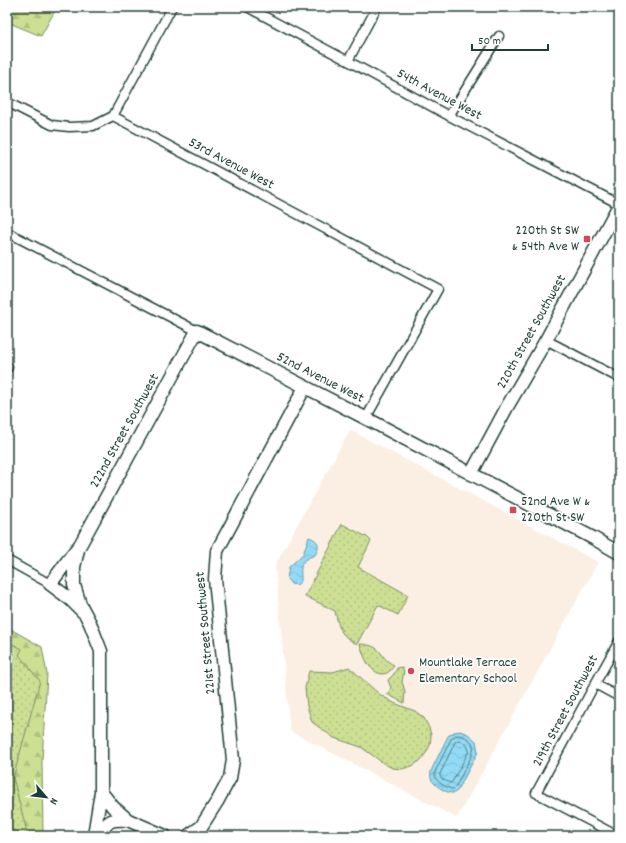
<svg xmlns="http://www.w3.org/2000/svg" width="626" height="843" font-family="Dekko,sans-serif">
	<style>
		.built { fill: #faefe2 }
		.forest { fill: url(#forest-firs); stroke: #768e64 }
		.park { fill: url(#park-dots); stroke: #768e64 }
		.water { fill: url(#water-waves); stroke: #659ba8 }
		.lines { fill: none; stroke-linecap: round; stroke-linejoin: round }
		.shore { stroke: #4d7c81; stroke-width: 1 }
		.street-casing { stroke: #1f3d34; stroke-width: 11 }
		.secondary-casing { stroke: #1f3d34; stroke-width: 15 }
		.street { stroke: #fff; stroke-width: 8 }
		.secondary { stroke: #fff; stroke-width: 12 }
		.poi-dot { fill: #d1495b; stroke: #fff; stroke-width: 1.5 }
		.labels { text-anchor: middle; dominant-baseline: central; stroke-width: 3.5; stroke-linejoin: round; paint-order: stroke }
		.street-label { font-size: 14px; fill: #1f3d34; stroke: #fff }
		.poi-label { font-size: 14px; fill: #1f3d34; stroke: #fff; text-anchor: start }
	</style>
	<defs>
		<pattern id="forest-firs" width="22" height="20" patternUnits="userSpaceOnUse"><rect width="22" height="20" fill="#ccdf93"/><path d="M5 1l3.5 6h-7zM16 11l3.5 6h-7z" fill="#afc07f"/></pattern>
		<pattern id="park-dots" width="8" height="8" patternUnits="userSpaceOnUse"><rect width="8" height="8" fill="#ccdf93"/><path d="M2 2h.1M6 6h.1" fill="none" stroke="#afc07f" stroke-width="1.8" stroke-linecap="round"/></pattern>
		<pattern id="water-waves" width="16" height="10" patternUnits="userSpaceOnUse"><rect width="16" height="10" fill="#93daf5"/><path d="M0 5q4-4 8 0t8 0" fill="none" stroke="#7ebcd3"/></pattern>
	</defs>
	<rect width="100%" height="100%" fill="#fff"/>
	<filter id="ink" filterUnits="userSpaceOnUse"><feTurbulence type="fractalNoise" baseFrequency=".025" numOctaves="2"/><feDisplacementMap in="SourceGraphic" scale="8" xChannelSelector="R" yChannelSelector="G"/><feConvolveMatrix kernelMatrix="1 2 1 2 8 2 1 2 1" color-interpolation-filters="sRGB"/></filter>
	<g filter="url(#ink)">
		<path class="built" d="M350,430L598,562L457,818L290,731L275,565Z"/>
		<path class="forest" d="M7,7H57L41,36L7,22Z
			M7,627L42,647L47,674L42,761L43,836H7Z"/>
		<path class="park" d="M342,524L367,537L371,541L358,567L408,595L398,615L378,605L357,644C340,636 339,628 335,611L305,596Z
			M7,641L22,649L19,655L40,681L13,778L28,836H7Z
			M360,644C385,645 378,658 394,665C387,680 373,674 367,662C364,657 362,650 360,644Z
			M349,667L379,694L394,703L415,711L424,718L429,728L431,735L430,745L426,753L420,761L412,766L402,769L392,768L383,763L361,747L334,738L312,722L307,706L305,688L309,671L333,672Z
			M402,667L404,671L402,682L405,691L404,703L387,694L391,688L388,680L394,674L397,668Z"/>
		<path class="water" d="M309,537C320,541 320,546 315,555C298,561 301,566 301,581L297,585L291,584L287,579L289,567L303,554Z
			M460,731L468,734L476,741L478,752L458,790C456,792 455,793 452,793C446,793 432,784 431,778C430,777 431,772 431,771L448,736L454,732Z"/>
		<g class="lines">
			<path class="shore" d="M459,735C481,741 473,753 466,767C462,774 459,781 455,787L453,789H451C443,785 434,782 435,772L451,739L455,736Z
				M459,740C464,742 468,745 469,751L452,782L450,783C446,781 439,779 440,774L455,742Z"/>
			<defs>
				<path id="street" d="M247,7L348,61L449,116L619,204
					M348,61L377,7
					M7,102L52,125L69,127L93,126L113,116L438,289L366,418
					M113,116L172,7
					M449,116L499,36
					M7,232L197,331
					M546,340L619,378
					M7,369L8,367
					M7,560L50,584
					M595,684L619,697
					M618,836L536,793L595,684L619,641"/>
				<path id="secondary" d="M471,474L507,407L546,340L619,205
					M78,550L74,567V585L80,604L90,623L101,651V792L95,829L93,836
					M86,615L70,599L50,584C61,571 69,557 80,545L197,331L375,423L593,538L619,553
					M101,792L113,807L128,820L165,836
					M98,836C109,820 109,819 128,820
					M188,836L201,827L218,800L230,778L233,760L215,579L217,551L305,387"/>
			</defs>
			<use href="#street" class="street-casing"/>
			<use href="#secondary" class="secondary-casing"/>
			<use href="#street" class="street"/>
			<use href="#secondary" class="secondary"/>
		</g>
	</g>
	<g class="poi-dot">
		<rect x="583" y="235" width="8" height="8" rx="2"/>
		<rect x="509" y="506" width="8" height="8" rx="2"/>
		<circle cx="411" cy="671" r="4"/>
	</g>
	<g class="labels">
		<g class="street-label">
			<text transform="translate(439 95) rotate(28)">54th Avenue West</text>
			<text transform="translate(231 164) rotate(28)">53rd Avenue West</text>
			<text transform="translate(532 332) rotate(-61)">220th Street Southwest</text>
			<text transform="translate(320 378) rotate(27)">52nd Avenue West</text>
			<text transform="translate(125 431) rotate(-61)">222nd Street Southwest</text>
			<text transform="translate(206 633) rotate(-95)">221st Street Southwest</text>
			<text transform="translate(566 711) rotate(-62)">219th Street Southwest</text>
		</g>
		<g class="poi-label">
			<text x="579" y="231" text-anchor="end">220th St SW<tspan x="579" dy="16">&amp; 54th Ave W</tspan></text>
			<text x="521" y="502">52nd Ave W &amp;<tspan x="521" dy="16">220th St SW</tspan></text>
			<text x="419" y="663">Mountlake Terrace<tspan x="419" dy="16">Elementary School</tspan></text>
		</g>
	</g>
	<rect width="626" height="843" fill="none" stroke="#fff" stroke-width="24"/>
	<rect x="12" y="12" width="602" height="819" fill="none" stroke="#1f3d34" stroke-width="1.5" filter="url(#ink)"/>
	<g transform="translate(46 797) rotate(118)" stroke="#ffffff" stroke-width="3" paint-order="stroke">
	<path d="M0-3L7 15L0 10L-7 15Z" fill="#1f3d34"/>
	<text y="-6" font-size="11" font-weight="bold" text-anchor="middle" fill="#1f3d34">N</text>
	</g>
	<path d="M472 44v6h76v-6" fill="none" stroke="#1f3d34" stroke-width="2"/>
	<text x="478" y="44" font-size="12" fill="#1f3d34" stroke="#ffffff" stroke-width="3" paint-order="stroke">50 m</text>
</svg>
